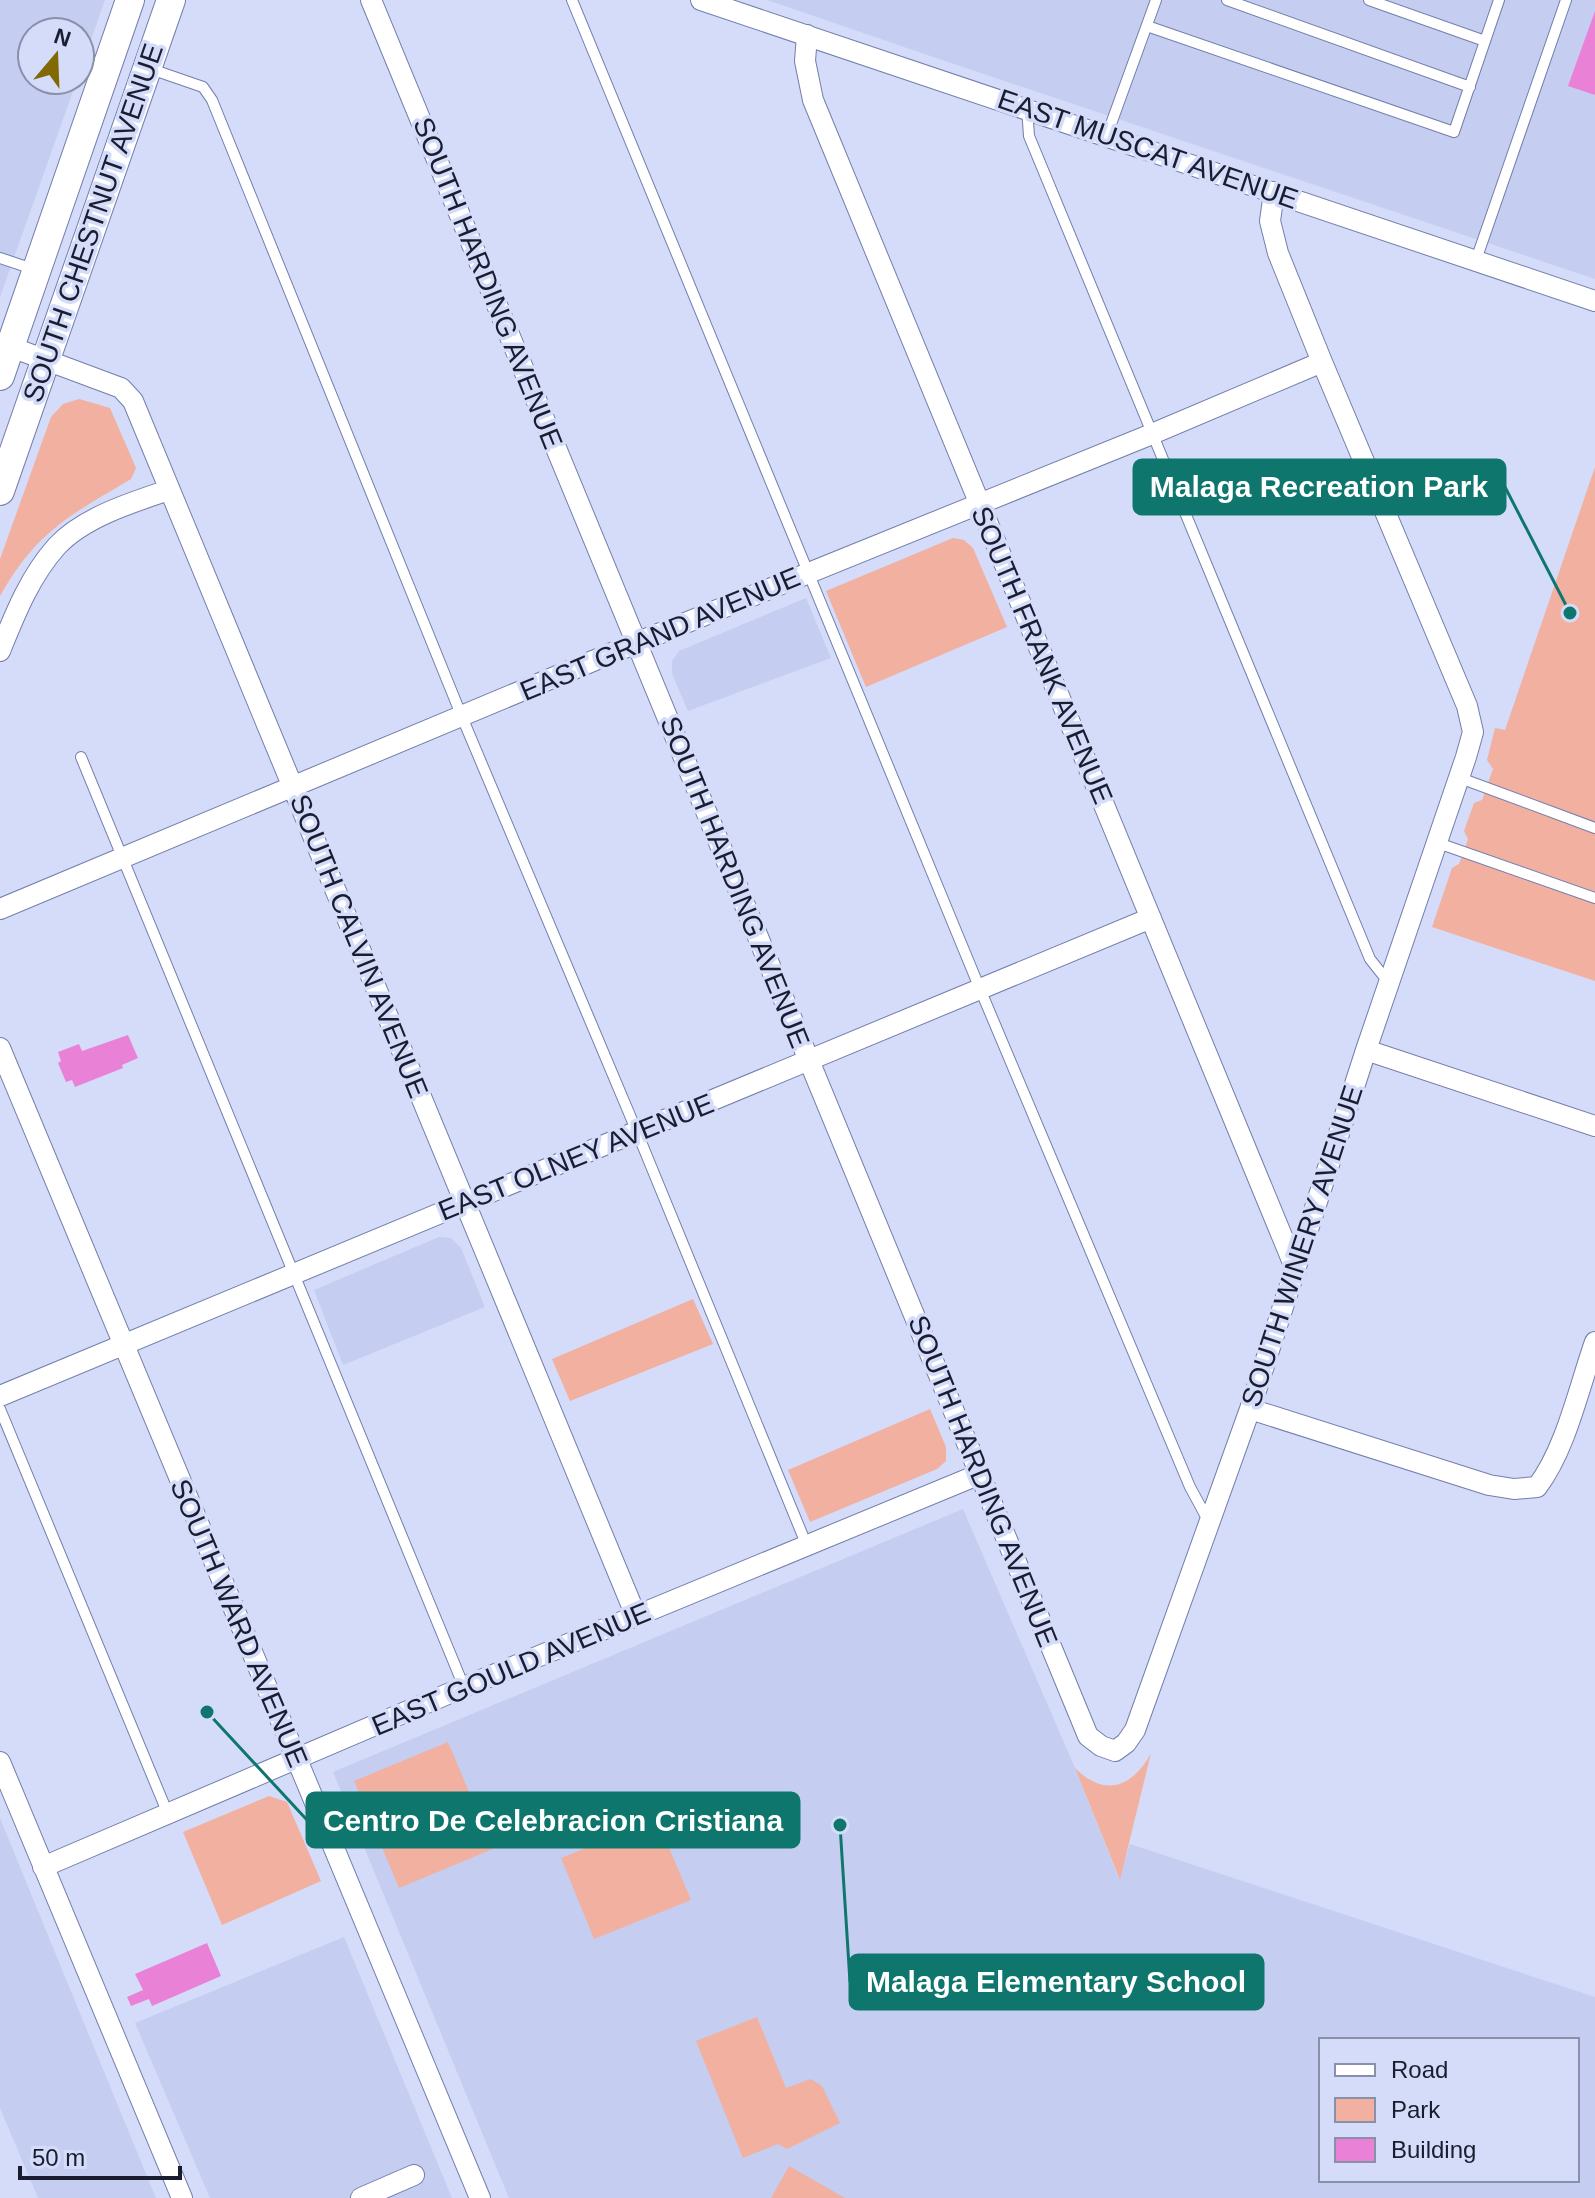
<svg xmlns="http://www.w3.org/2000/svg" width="1595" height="2198" font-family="Helvetica,sans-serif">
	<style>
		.built { fill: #c5cef0; fill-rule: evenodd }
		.green { fill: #f1b0a0 }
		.building { fill: #e982d7 }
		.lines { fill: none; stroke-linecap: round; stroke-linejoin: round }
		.lane-casing { stroke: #737eac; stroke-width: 12 }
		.street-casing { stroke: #737eac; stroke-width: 22 }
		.secondary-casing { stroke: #737eac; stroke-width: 30 }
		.lane { stroke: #fff; stroke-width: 10 }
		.street { stroke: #fff; stroke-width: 20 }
		.secondary { stroke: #fff; stroke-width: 28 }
		.labels { text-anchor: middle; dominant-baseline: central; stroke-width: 7; stroke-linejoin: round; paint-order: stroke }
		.street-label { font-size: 28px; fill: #191d2f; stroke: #d4dcfa }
		.leader { fill: none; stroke: #0f766e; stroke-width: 3 }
		.callout-dot { fill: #0f766e; stroke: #d4dcfa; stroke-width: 3 }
		.callout { fill: #0f766e; stroke: #0f766e; stroke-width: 3 }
		.callout-label { font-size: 30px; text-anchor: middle; font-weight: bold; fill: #fff }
	</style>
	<rect width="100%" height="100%" fill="#d4dcfa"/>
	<path class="built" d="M0,0H105L80,71V32H32V80H77L0,297Z
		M767,0H1595V279L945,61Z
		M806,598L831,658L688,711L672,674V661L679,651Z
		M439,1237L451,1238L461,1248L485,1307L343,1365L314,1290Z
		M963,1509L1075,1768L1119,1879L1130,1844L1595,1997V2198H509L333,1772ZM1321,2040H1577V2180H1321Z
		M0,1818L63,1972L156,2198H38L0,2108Z
		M344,1937L452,2198H210L135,2023Z"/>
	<path class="green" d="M79,399L110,408L136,468L131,479C69,516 37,531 0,596V559L51,417L63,404Z
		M1595,467V981L1432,927L1452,868L1459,864L1468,839L1464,831L1474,803L1482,800L1493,769L1487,760L1495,728L1505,730Z
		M953,538L964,540L973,548L1007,627L866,687L826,591Z
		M693,1299L713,1344L570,1401L552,1359Z
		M930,1409L946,1447V1461L937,1469L810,1522L788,1470Z
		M448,1742L493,1849L399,1888L354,1781Z
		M1151,1753L1120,1880L1075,1768C1105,1798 1133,1787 1151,1753Z
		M269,1796L287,1802L321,1881L222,1925L183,1832Z
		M657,1819L691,1900L594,1939L561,1858Z
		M757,2017L786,2088L811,2079L822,2086L840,2123L787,2149L778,2144L743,2158L696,2041Z
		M789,2166L845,2198H771Z"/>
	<path class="building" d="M1595,11V95L1568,86Z
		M128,1035L138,1058L122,1065L123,1068L75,1087L72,1080L66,1082L58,1063L61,1061L58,1052L79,1044L82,1051Z
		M207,1943L221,1976L152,2006L149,1999L131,2006L127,1997L143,1990L135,1974Z"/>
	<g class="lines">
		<defs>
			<path id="lane" d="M572,0L980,989L1190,1487L1209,1522
				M1227,0L1470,87
				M1369,0L1485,41
				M1147,26L1454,132L1499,0
				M148,68L203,87L212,100L462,717L637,1132L807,1546
				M1027,108L1029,136L1370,959L1389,983
				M1107,135L1156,0
				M0,258L36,270
				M1476,260L1566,0
				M81,757L464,1687
				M1460,778L1595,828
				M1438,843L1595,898
				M0,1409L168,1814"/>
			<path id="street" d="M371,0L1088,1736L1101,1746L1115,1751L1126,1743L1135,1730L1250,1409L1366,1050L1466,757L1473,732L1467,706L1322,362L1278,253L1270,221L1274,192
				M701,0L1595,301
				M807,35L805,61L813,100L1296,1270
				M11,347L121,388L133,401L636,1616
				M0,651C15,614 30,576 57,546C84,517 133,502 169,490
				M0,909L636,643L1152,434L1322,362
				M0,1048L480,2198
				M1366,1050L1595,1126
				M0,1396L1151,918
				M1250,1409L1489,1485L1514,1489L1537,1487C1566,1449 1579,1387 1595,1342
				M0,1762L182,2198
				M43,1867L464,1687L980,1474
				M361,2198L414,2175"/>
			<path id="secondary" d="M0,376L130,0
				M0,491L171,0"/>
		</defs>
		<use href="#lane" class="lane-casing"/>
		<use href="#street" class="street-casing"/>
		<use href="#secondary" class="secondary-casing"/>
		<use href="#lane" class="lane"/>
		<use href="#street" class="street"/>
		<use href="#secondary" class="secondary"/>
	</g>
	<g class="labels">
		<g class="street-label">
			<text transform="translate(1148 149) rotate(19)">EAST MUSCAT AVENUE</text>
			<text transform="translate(93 223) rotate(-71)">SOUTH CHESTNUT AVENUE</text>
			<text transform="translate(488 283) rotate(68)">SOUTH HARDING AVENUE</text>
			<text transform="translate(660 634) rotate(-23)">EAST GRAND AVENUE</text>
			<text transform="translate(1042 655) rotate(67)">SOUTH FRANK AVENUE</text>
			<text transform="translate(735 882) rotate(68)">SOUTH HARDING AVENUE</text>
			<text transform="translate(359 946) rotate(68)">SOUTH CALVIN AVENUE</text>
			<text transform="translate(576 1157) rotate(-22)">EAST OLNEY AVENUE</text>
			<text transform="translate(1302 1246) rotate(-72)">SOUTH WINERY AVENUE</text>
			<text transform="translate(983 1481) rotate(68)">SOUTH HARDING AVENUE</text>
			<text transform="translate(239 1623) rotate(67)">SOUTH WARD AVENUE</text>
			<text transform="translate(511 1669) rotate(-23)">EAST GOULD AVENUE</text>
		</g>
	</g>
	<path class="leader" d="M1570 613L1505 487M207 1712L307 1820M840 1825L850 1982"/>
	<g class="callout-dot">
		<circle cx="1570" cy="613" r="8"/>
		<circle cx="207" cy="1712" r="8"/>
		<circle cx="840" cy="1825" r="8"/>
	</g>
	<g class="callout">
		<rect x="1134" y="460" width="371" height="54" rx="8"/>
		<rect x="307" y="1793" width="492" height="54" rx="8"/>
		<rect x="850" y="1955" width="413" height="54" rx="8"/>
	</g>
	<g class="callout-label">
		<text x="1319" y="497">Malaga Recreation Park</text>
		<text x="553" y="1831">Centro De Celebracion Cristiana</text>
		<text x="1056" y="1992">Malaga Elementary School</text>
	</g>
	<rect x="1319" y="2038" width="260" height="144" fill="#d4dcfa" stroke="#8990a9" stroke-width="2"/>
	<rect x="1335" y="2064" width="40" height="12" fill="#ffffff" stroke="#8990a9" stroke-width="2"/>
	<text x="1391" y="2078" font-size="24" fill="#191d2f">Road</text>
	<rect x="1335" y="2098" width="40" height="24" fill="#f1b0a0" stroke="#8990a9" stroke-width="2"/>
	<text x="1391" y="2118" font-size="24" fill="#191d2f">Park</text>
	<rect x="1335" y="2138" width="40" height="24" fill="#e982d7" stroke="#8990a9" stroke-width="2"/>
	<text x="1391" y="2158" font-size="24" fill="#191d2f">Building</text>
	<g transform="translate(56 56) rotate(19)"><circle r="38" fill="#d4dcfa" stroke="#8990a9" stroke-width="2"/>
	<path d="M0-6L14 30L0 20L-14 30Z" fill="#816a04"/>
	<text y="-12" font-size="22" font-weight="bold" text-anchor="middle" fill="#191d2f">N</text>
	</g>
	<path d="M20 2166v12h160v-12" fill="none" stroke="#191d2f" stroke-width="4"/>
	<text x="32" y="2166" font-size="24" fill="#191d2f" stroke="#d4dcfa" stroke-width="6" paint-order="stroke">50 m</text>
</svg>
